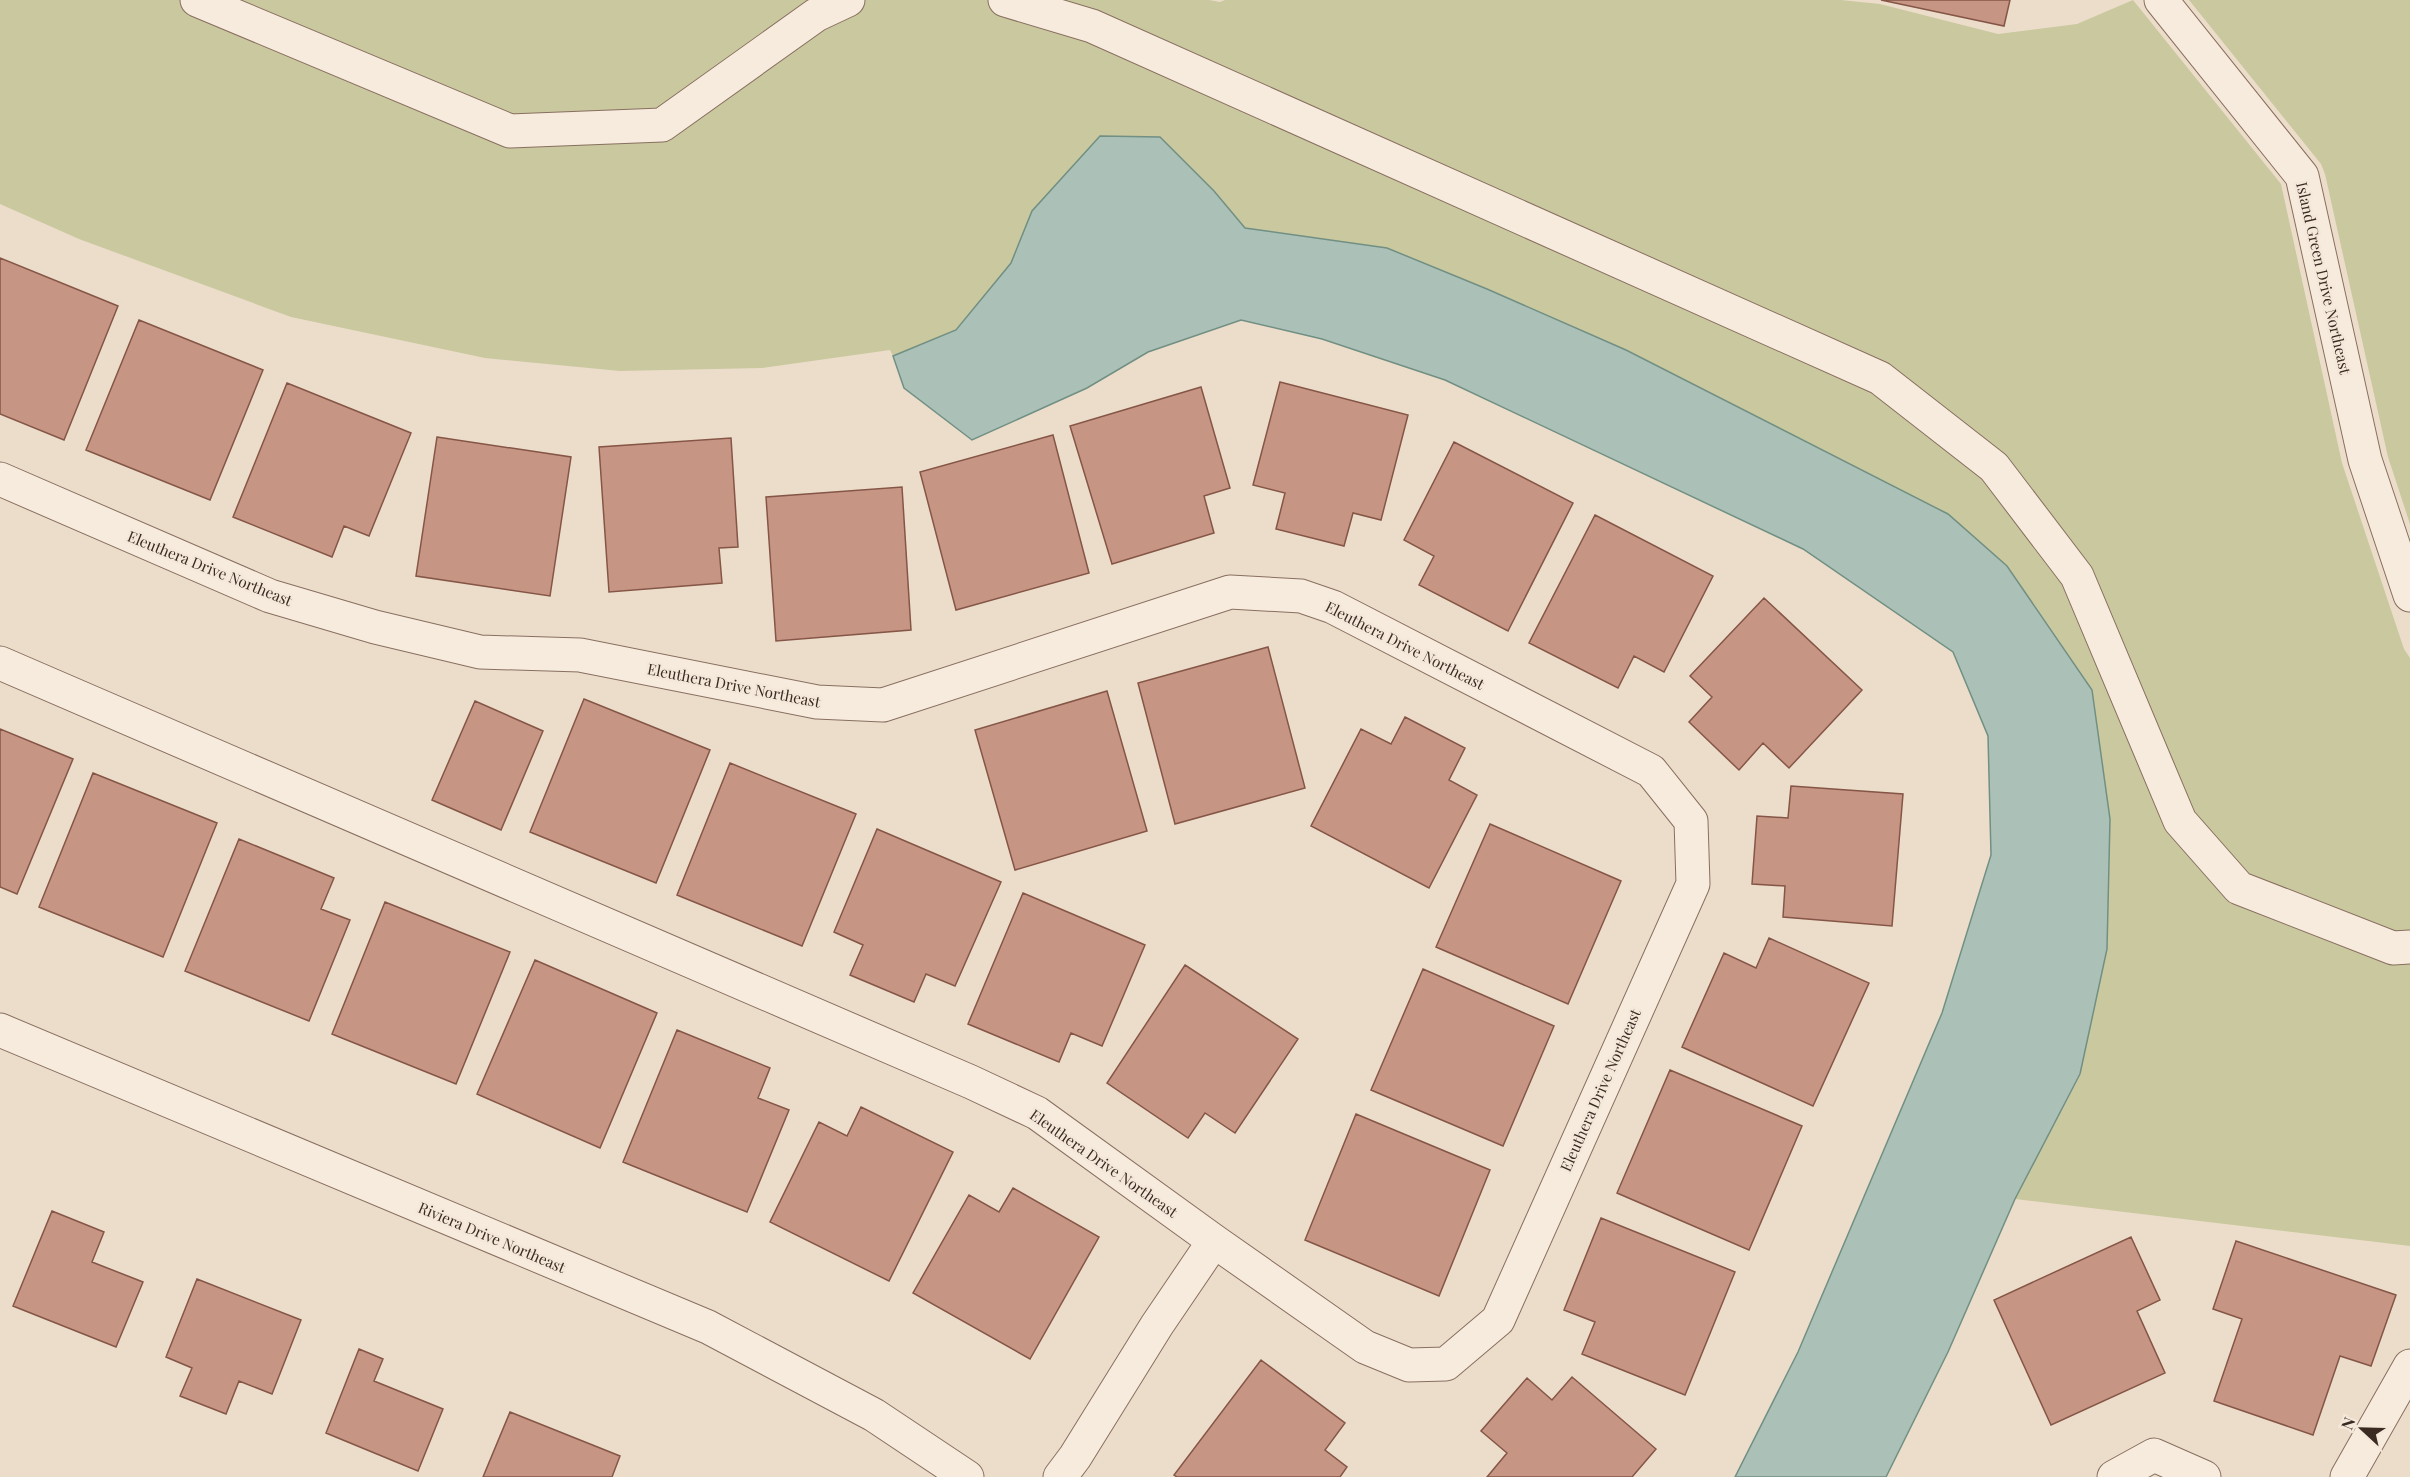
<svg xmlns="http://www.w3.org/2000/svg" width="2410" height="1477" font-family="'Playfair Display',serif">
	<style>
		.green { fill: #cac89f }
		.water { fill: #abc1b7; stroke: #718f83; stroke-width: 1.5 }
		.building { fill: #c79583; stroke: #855647; stroke-width: 1.5 }
		.lines { fill: none; stroke-linecap: round; stroke-linejoin: round }
		.minor-casing { stroke: #886f60; stroke-width: 35 }
		.minor { stroke: #f7ebdd; stroke-width: 33 }
		.labels { text-anchor: middle; dominant-baseline: central; stroke-width: 5; stroke-linejoin: round; paint-order: stroke }
		.street-label { font-size: 15px; fill: #3a2a22; stroke: #f4e8da }
	</style>
	<rect width="100%" height="100%" fill="#ecddca"/>
	<path class="green" d="M0,0H1209L1220,2L1225,0H1841L1880,4L1998,34L2077,24L2133,0L2281,184L2342,463L2404,649L2410,658V1246L2015,1199L2081,1074L1948,514L1626,350L1387,248L1245,228L1214,191L1160,137L1032,211L1011,263L956,330L893,356L890,350L762,368L620,371L485,358L291,317L79,239L0,204Z
		M2189,0H2410V524L2388,457L2325,174L2321,164Z"/>
	<path class="water" d="M1100,136L1160,137L1214,191L1245,228L1387,248L1487,289L1626,350L1948,514L2007,566L2092,690L2110,819L2107,949L2080,1074L2015,1199L1948,1352L1886,1477H1735L1798,1352L1942,1013L1991,855L1988,736L1953,652L1803,549L1445,380L1322,339L1241,320L1148,352L1087,388L972,440L904,388L893,356L956,330L1011,263L1032,211Z"/>
	<path class="building" d="M1881,0H2010L2004,26Z
		M0,258L118,306L64,440L0,414Z
		M139,320L263,370L210,500L86,450Z
		M1280,382L1408,415L1381,520L1353,513L1344,546L1276,529L1285,493L1253,485Z
		M287,383L411,433L369,536L344,526L332,557L233,517Z
		M1201,387L1230,488L1204,496L1214,533L1112,564L1070,426Z
		M1053,435L1089,573L956,610L920,472Z
		M437,437L571,457L550,596L416,576Z
		M731,438L738,547L719,548L722,583L609,592L599,447Z
		M1454,442L1573,503L1508,631L1419,585L1434,556L1404,540Z
		M902,487L911,630L776,641L766,497Z
		M1595,515L1713,576L1664,672L1634,656L1618,688L1529,643Z
		M1764,598L1862,690L1789,768L1763,743L1739,770L1689,722L1712,697L1690,676Z
		M1268,647L1305,788L1175,824L1138,683Z
		M1107,691L1147,831L1015,870L975,730Z
		M584,699L710,750L656,883L530,832Z
		M475,701L543,731L501,830L432,800Z
		M1405,717L1465,748L1449,780L1477,795L1429,888L1311,826L1361,729L1391,744Z
		M0,729L73,759L17,894L0,887Z
		M730,763L856,814L802,946L677,895Z
		M93,773L217,823L163,957L39,907Z
		M1791,786L1903,794L1892,926L1783,917L1785,886L1752,884L1757,816L1788,818Z
		M1490,824L1621,881L1568,1004L1436,947Z
		M877,829L1001,882L955,986L926,974L914,1002L850,975L863,945L834,932Z
		M239,839L334,878L321,909L350,920L309,1021L185,971Z
		M1023,893L1145,945L1102,1046L1071,1033L1059,1062L968,1024Z
		M385,902L510,952L456,1084L332,1034Z
		M1769,938L1869,983L1813,1106L1682,1047L1724,953L1756,968Z
		M535,960L657,1013L600,1148L477,1094Z
		M1185,965L1298,1039L1235,1133L1205,1113L1188,1138L1107,1083Z
		M1423,969L1554,1026L1503,1146L1371,1090Z
		M677,1030L770,1068L758,1098L789,1110L747,1212L623,1162Z
		M1670,1070L1802,1126L1749,1250L1617,1193Z
		M861,1107L953,1152L889,1281L770,1222L819,1122L847,1136Z
		M1356,1114L1490,1170L1439,1296L1305,1240Z
		M1013,1188L1099,1237L1030,1359L913,1293L969,1195L999,1212Z
		M52,1211L104,1232L92,1262L143,1282L116,1347L13,1306Z
		M1601,1218L1735,1272L1685,1395L1582,1354L1595,1322L1564,1310Z
		M2131,1237L2160,1300L2137,1311L2165,1373L2051,1425L1994,1300Z
		M2236,1241L2396,1295L2371,1366L2340,1356L2313,1435L2214,1401L2242,1319L2213,1309Z
		M197,1279L301,1320L272,1394L239,1381L226,1414L180,1396L192,1368L166,1357Z
		M359,1349L383,1359L374,1381L443,1409L418,1471L326,1433Z
		M1261,1360L1345,1423L1325,1450L1347,1467L1340,1477H1177L1174,1475Z
		M1572,1377L1656,1449L1632,1477H1487L1507,1453L1481,1431L1527,1378L1552,1400Z
		M510,1412L620,1456L612,1477H483Z"/>
	<g class="lines">
		<defs>
			<path id="minor" d="M197,0L510,131L662,125L816,15L848,0
				M1005,0L1092,26L1880,378L1994,467L2077,576L2180,821L2239,888L2393,948L2410,947
				M2161,0L2302,176L2365,460L2410,595
				M0,479L270,596L375,627L480,652L580,655L817,702L883,705L1230,592L1301,596L1333,607L1651,771L1691,821L1693,884L1498,1320L1446,1364L1409,1365L1365,1347L1214,1241L1037,1113L971,1082L0,663
				M0,1030L708,1327L874,1415L967,1477
				M1060,1477L1075,1457L1157,1325L1214,1241
				M2114,1477L2154,1455L2204,1477
				M2347,1477L2410,1366"/>
		</defs>
		<use href="#minor" class="minor-casing"/>
		<use href="#minor" class="minor"/>
	</g>
	<g class="labels">
		<g class="street-label">
			<text transform="translate(2324 278) rotate(77)">Island Green Drive Northeast</text>
			<text transform="translate(210 568) rotate(22)">Eleuthera Drive Northeast</text>
			<text transform="translate(1405 645) rotate(27)">Eleuthera Drive Northeast</text>
			<text transform="translate(734 685) rotate(11)">Eleuthera Drive Northeast</text>
			<text transform="translate(1600 1090) rotate(-66)">Eleuthera Drive Northeast</text>
			<text transform="translate(1104 1163) rotate(35)">Eleuthera Drive Northeast</text>
			<text transform="translate(492 1237) rotate(23)">Riviera Drive Northeast</text>
		</g>
	</g>
	<g transform="translate(2362 1429) rotate(292)" stroke="#f4e8da" stroke-width="4.5" paint-order="stroke">
	<path d="M0-4.5L10 22L0 15L-10 22Z" fill="#3a2a22"/>
	<text y="-9" font-size="16" font-weight="bold" text-anchor="middle" fill="#3a2a22">N</text>
	</g>
</svg>
